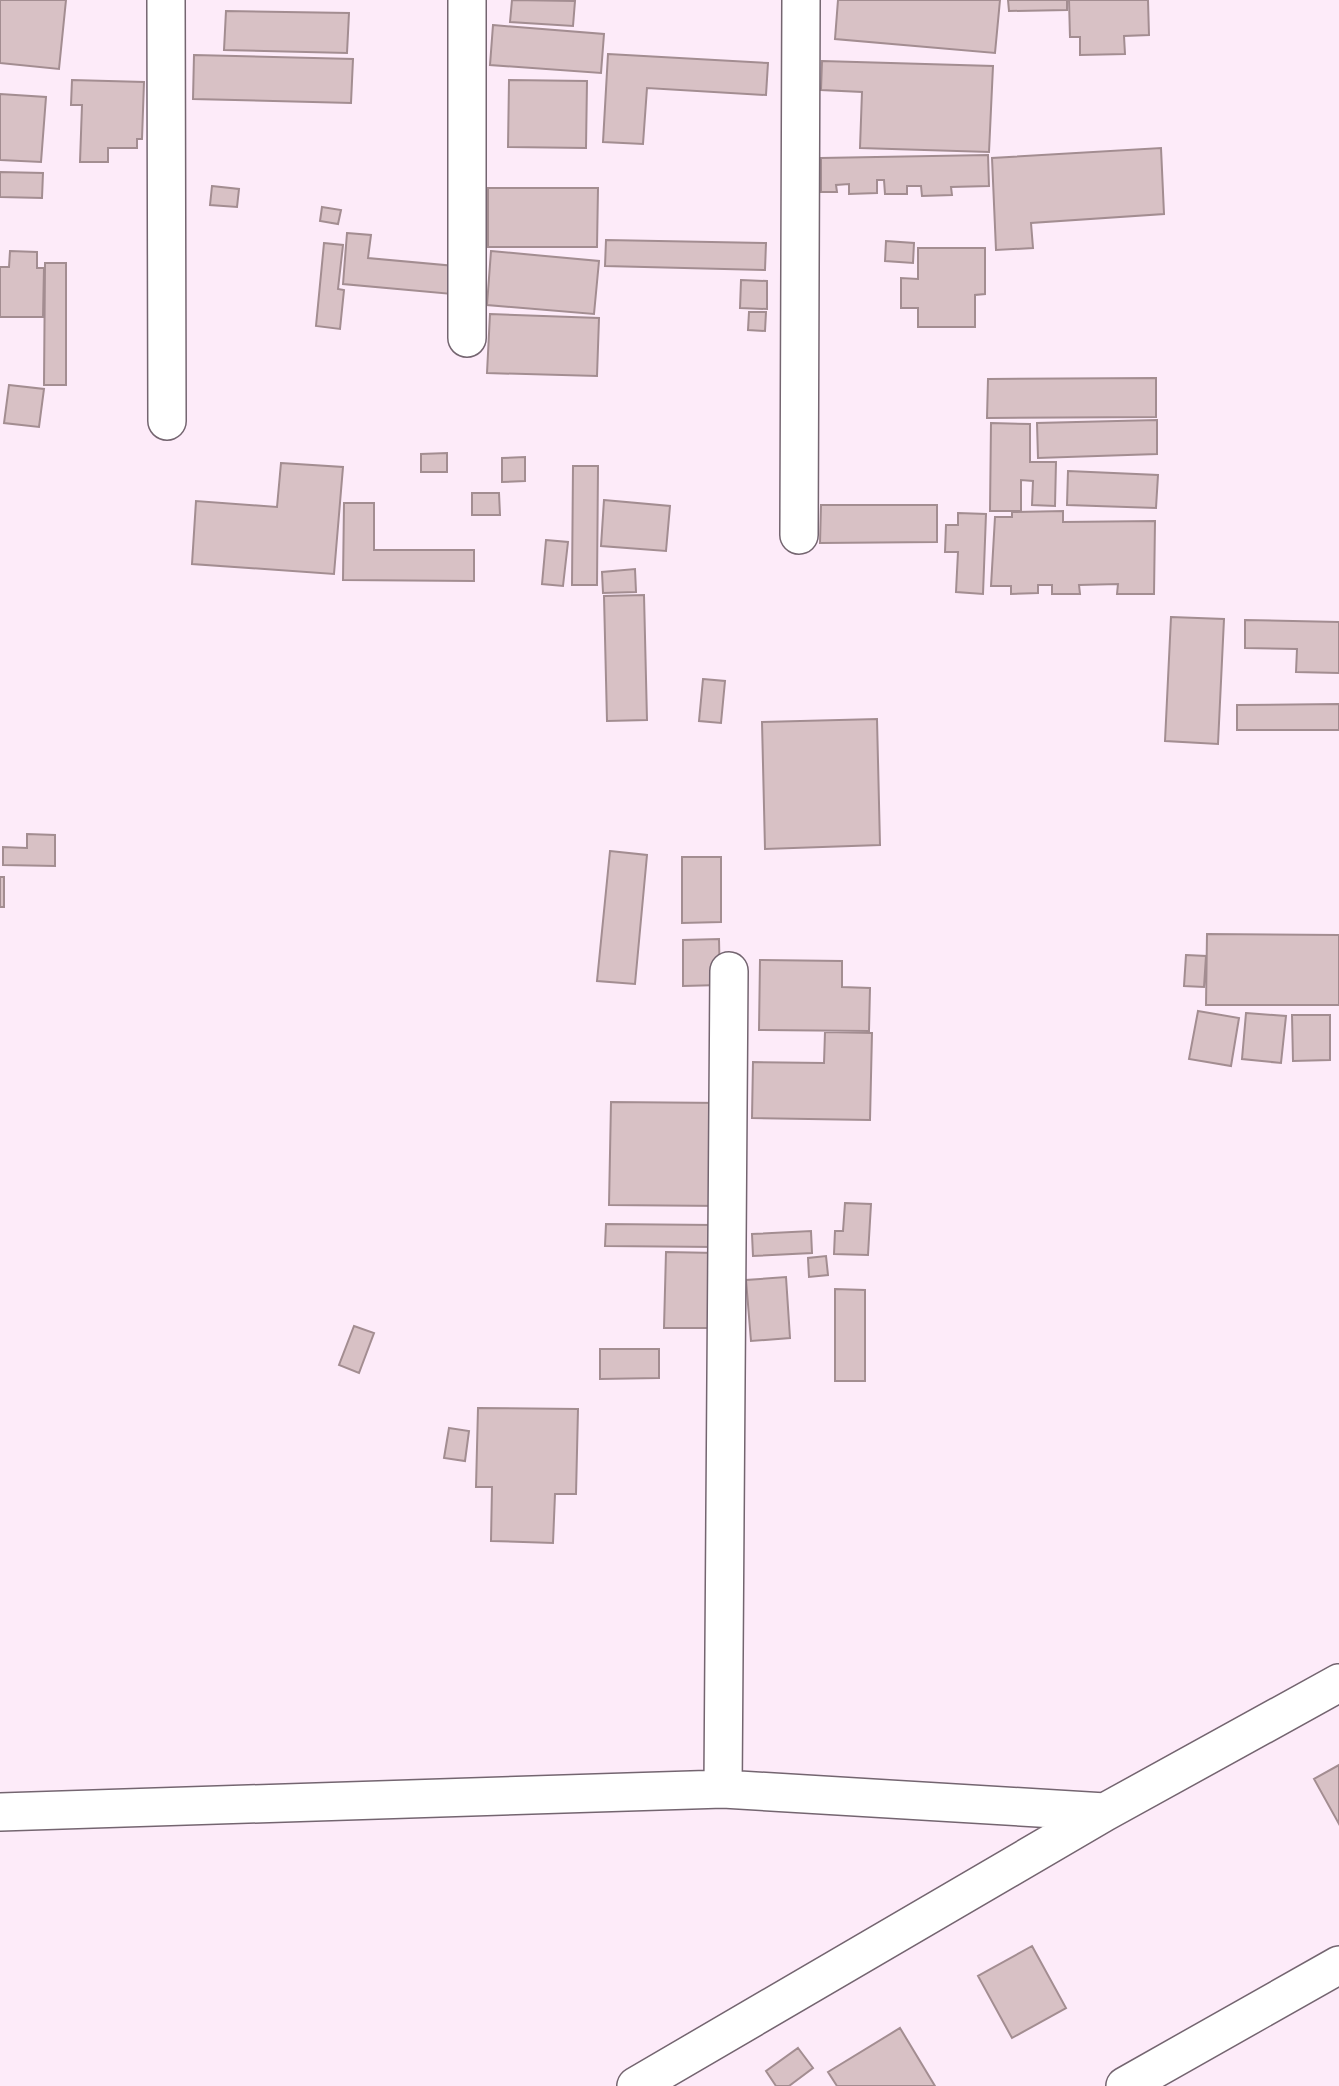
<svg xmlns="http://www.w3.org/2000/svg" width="1339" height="2086" font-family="'IBM Plex Sans',sans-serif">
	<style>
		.building { fill: #d8c1c5; stroke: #a38d91; stroke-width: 2 }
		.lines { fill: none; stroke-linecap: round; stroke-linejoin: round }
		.street-casing { stroke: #746570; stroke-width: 40 }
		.street { stroke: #fff; stroke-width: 37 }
	</style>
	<rect width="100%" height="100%" fill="#fdebf9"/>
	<path class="building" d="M0,0H66L59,69L0,63Z
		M512,0L575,1L573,26L510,22Z
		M838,0H1000L995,53L835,39Z
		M1008,0H1067V10L1009,11Z
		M1069,0H1148L1149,35L1124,36L1125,54L1080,55V37H1070Z
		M226,11L349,13L347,53L224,50Z
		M493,25L604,34L601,73L490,65Z
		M608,54L768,63L766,95L647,88L643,144L603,142Z
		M194,55L353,59L351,103L193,99Z
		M822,61L993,66L989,152L860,148L862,92L821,90Z
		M72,80L144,82L142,139H137V148H108V162H80L82,105H71Z
		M509,80L587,81L586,148L508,147Z
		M0,94L46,97L41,162L0,160Z
		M1161,148L1164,214L1031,223L1033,248L996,250L992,158Z
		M988,155L989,186L951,187L952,195L922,196L921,186H907V194H885L884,180H877V193L849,194V184L836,185L837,192H821V158Z
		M0,172L43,173L42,198L0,197Z
		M212,186L239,189L237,207L210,205Z
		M488,188H598L597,247H488Z
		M322,207L341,210L338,224L320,221Z
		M347,233L371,235L368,258L455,266L452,294L343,284Z
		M606,240L766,243L765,270L605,266Z
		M886,241L914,243L913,263L885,261Z
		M324,243L343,245L338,289L344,290L340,329L316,326Z
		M918,248H985V294L975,295V327H918V308H901V278L918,279Z
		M10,251L37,252V268H44L43,317H0V267H9Z
		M491,251L599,261L594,314L487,305Z
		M45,263H66V385H44Z
		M741,280L767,281V309L740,308Z
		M749,312H766L765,331L748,330Z
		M490,314L599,318L597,376L487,373Z
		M1156,378V417L987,418L988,379Z
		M9,385L44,389L39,427L4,423Z
		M1157,420V454L1038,458L1037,423Z
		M991,423L1030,424V462H1056L1055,506L1032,505L1033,481L1021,480V511H990Z
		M447,453V472H421V454Z
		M525,457V481L502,482V458Z
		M281,463L343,467L334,574L192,564L196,501L277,507Z
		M573,466H598L597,585H572Z
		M1068,471L1158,475L1156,508L1067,505Z
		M472,493H499L500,515H472Z
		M604,500L670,506L666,551L601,546Z
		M344,503H374V550H474V581L343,580Z
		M821,505H937V542L820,543Z
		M1063,511V522L1155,521L1154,594H1117L1118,584L1079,585L1080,594H1052V585H1038V593L1011,594V586H991L995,517H1012V512Z
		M958,513L986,514L983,594L956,592L958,552H945L946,525H958Z
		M546,540L568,542L563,586L542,584Z
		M635,569L636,592L603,593L602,572Z
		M644,595L647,720L607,721L604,596Z
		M1171,617L1224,619L1218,744L1165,741Z
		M1245,620L1339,622V673L1296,672L1297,649L1245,648Z
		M703,679L725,681L721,723L699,721Z
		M1339,704V730H1237V705Z
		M877,719L880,845L765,849L762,722Z
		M27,834L55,835V866L3,865V847L27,848Z
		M610,851L647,855L635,984L597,981Z
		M682,857H721V922L682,923Z
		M0,877H4V907H0Z
		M1207,934L1339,935V1005H1206Z
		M719,939L720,985L683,986V940Z
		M1186,955L1206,956L1204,987L1184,986Z
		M760,960L842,961V987L870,988L869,1031L759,1030Z
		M1198,1011L1239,1018L1231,1066L1189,1059Z
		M1246,1013L1286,1016L1281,1063L1242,1059Z
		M1292,1015H1330V1060L1293,1061Z
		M825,1032L872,1033L870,1120L752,1118L753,1062L824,1063Z
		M611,1102L723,1103L722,1206L609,1205Z
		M845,1203L871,1204L868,1255L834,1254L835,1231H843Z
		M606,1224L714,1225V1247L605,1246Z
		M811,1231L812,1253L753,1256L752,1234Z
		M666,1252L716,1253L715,1328H664Z
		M826,1256L828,1275L809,1277L808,1258Z
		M786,1277L790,1338L751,1341L746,1280Z
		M835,1289L865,1290V1381H835Z
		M354,1326L374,1333L359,1373L339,1365Z
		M600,1349H659V1378L600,1379Z
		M478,1408L578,1409L576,1494H555L553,1543L491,1541L492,1487H476Z
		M449,1428L469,1431L465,1461L444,1458Z
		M1339,1765V1824L1314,1779Z
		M1032,1946L1066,2008L1012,2038L978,1976Z
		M900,2028L935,2086H837L828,2072Z
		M798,2048L813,2068L789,2086H776L766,2071Z"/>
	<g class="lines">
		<defs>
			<path id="street" d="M166,0L167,421
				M467,338V0
				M799,535L801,0
				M723,1789L729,971
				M0,1812L723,1789L1105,1812
				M636,2086L1105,1812L1339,1683
				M1125,2086L1339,1965"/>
		</defs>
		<use href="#street" class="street-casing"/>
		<use href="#street" class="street"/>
	</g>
</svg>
